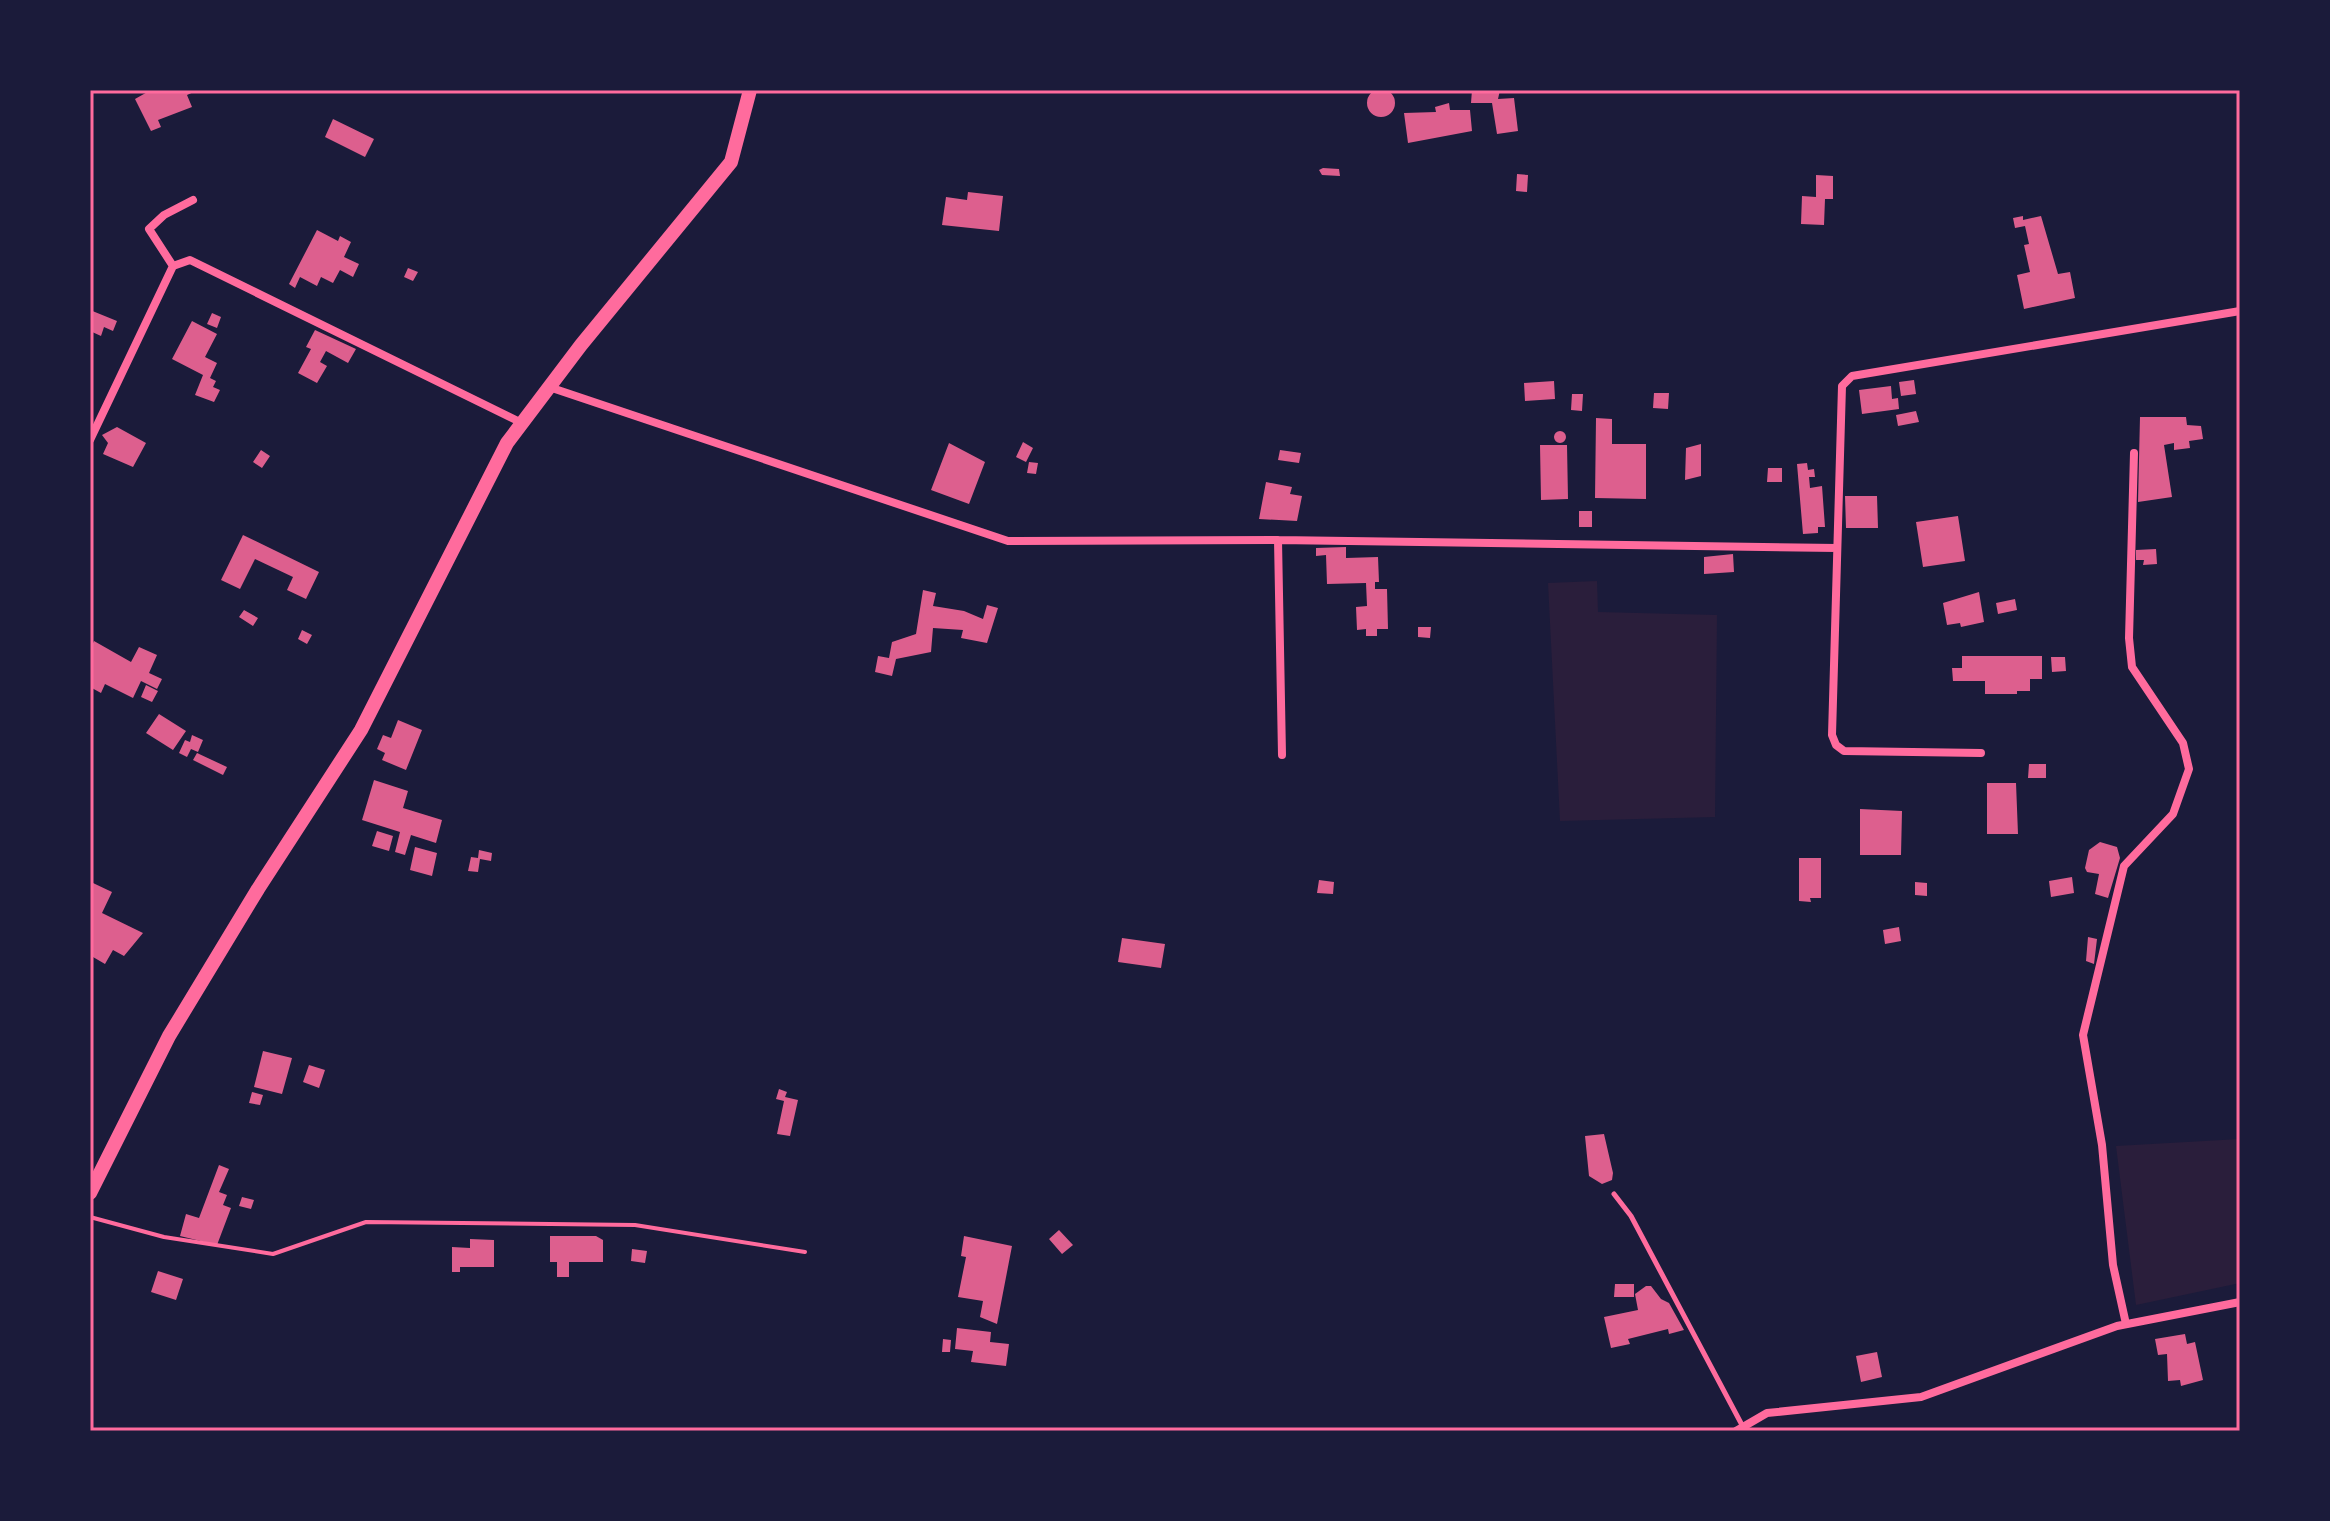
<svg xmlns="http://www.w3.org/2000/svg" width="2330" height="1521" font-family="'Exo 2',sans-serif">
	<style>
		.green { fill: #2a1e3b }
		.building { fill: #dd5f8e }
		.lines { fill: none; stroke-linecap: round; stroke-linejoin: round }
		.path { stroke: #ff6b9d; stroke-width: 4 }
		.service { stroke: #ff6b9d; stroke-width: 5 }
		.minor { stroke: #ff6b9d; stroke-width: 8 }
		.tertiary { stroke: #ff6b9d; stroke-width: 14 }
		.neatline { fill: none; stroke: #ff6b9d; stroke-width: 3 }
	</style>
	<rect width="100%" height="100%" fill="#1b1b3a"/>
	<path class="green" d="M1597,581L1598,612L1717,615L1715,817L1560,821L1548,583Z
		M2240,1139V1283L2136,1305L2116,1146Z"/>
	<path class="building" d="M1367 103a14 14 0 1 1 28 0a14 14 0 1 1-28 0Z
		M151,90H198L187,95L192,107L158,120L161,127L151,131L135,99Z
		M1472,90H1500L1498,99L1514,98L1518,131L1497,134L1492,103H1471Z
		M1449,103L1450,110H1470L1472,131L1408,143L1404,113L1436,112L1435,107Z
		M333,119L374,139L365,157L325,137Z
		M1323,168L1339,169L1340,176L1322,175L1319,170Z
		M1517,174L1528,175L1527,192L1516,191Z
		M1816,175L1833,176V199H1825L1824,225L1801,224L1802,196L1816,197Z
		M968,192L1003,196L999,231L942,225L946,197L967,200Z
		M2023,216V220L2041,216L2058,274L2070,272L2075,298L2024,309L2017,275L2030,272L2024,245L2029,244L2025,226L2015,228L2013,218Z
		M317,230L338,241L340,236L351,242L344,257L359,264L353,277L340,270L333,283L321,277L317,286L300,277L295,288L289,284Z
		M408,268L418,272L413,281L404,277Z
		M90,310L117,321L113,331L104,327L101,336L90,331Z
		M212,313L221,317L217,328L207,324Z
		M192,321L217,334L205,357L217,363L210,378L216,381L213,387L220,390L214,402L195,395L203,375L172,359Z
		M315,330L356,349L348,363L326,351L320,362L327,366L317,383L298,373L311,349L306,347Z
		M1914,380L1916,394L1901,396L1899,382Z
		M1554,381L1555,399L1525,401L1524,383Z
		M1891,386L1892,399L1898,398L1899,409L1862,414L1859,390Z
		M1654,393H1669L1668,409L1653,408Z
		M1572,394H1583L1582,411L1571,410Z
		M1916,411L1919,422L1898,426L1896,415Z
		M2140,417H2186L2187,425L2201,426L2203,439L2189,441L2190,448L2174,450V443L2164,445L2172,497L2138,502Z
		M1596,418L1612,419V444H1646V499L1595,498Z
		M117,427L146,443L133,467L103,454L108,443L102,435Z
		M1554 437a6 6 0 1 1 12 0a6 6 0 1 1-12 0Z
		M1023,442L1033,448L1026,462L1016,457Z
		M949,443L985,462L969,504L931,490Z
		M1701,444V476L1685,480L1686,448Z
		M1540,445H1567L1568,499L1541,500Z
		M261,450L270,456L262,468L253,462Z
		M1280,450L1301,453L1299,463L1278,460Z
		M1029,462L1038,463L1036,474L1027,473Z
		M1807,463L1808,470L1814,469L1815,477H1809L1810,488L1822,486L1825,527H1818V533L1803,534L1797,464Z
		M1768,468H1782V482H1767Z
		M1266,482L1292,487L1290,494L1302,496L1297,521L1259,519Z
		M1845,496H1877L1878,528H1846Z
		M1579,511H1592V527H1579Z
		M1958,516L1965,561L1923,567L1916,522Z
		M243,535L319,572L306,599L287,590L293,577L255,559L240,589L221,580Z
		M1346,547V558L1378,557L1379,582H1375V589H1387L1388,629H1377V636H1366V629L1357,630L1356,607L1367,606L1366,583L1327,584L1326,555L1316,556V548Z
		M2156,549L2157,564L2143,565L2144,560H2136V550Z
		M1733,554L1734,572L1704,574V557Z
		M923,590L936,593L933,606L964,611L983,619L987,605L998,608L987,643L961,638L963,630L933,628L931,652L896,659L892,676L875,672L878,656L889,658L892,642L916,634Z
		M1979,592L1984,622L1961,627L1960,623L1947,625L1943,603Z
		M2015,599L2017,610L1998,614L1996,603Z
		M244,610L258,618L253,626L239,617Z
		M1418,627H1431L1430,638L1418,637Z
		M302,630L312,635L307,644L298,639Z
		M94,641L131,662L139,647L157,655L149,673L162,679L157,689L141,681L133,698L105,684L101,693L90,687V650Z
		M1962,656H2042V679H2030V691H2017V694H1985V681H1953L1952,668H1962Z
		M2051,657H2065L2066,671L2052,672Z
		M146,685L158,691L152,702L141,697Z
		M159,714L186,731L173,750L146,733Z
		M398,720L422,730L406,770L382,760L385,753L377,749L383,735L391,738Z
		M192,735L203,740L198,752L191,749L187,757L179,753L185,740L190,742Z
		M197,753L227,767L223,775L193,760Z
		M2029,764H2046V778H2028Z
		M374,780L408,791L403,808L442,820L436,843L411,835L405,855L395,852L400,832L362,820Z
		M1987,783H2016L2018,834H1987Z
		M1860,809L1902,811L1901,855H1860Z
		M377,831L393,836L389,851L372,846Z
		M2100,842L2117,847L2120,858L2108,898L2095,894L2099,874L2087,872L2085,868L2089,850Z
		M415,847L437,853L432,876L410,870Z
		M479,850L492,853L491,861L480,859L478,872L468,871L471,857L478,858Z
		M1799,858H1821V898H1810L1811,902L1799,901Z
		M2072,877L2074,893L2051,897L2049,881Z
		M1319,880L1334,882L1333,894L1317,893Z
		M1915,882L1927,883V896L1915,895Z
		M93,883L112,892L102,913L143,933L124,956L113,950L105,964L93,957L90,962Z
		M1899,927L1901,941L1885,944L1883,930Z
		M2088,937L2097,939L2094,964L2086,961Z
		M1122,938L1165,944L1161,968L1118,962Z
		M263,1051L292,1058L282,1094L254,1087Z
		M309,1065L325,1070L319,1088L303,1082Z
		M779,1089L787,1092L785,1097L798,1100L790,1136L777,1134L784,1101L776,1099Z
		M252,1092L263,1095L260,1105L249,1103Z
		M1604,1134L1613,1173L1612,1180L1602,1184L1589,1176L1585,1136Z
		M219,1165L229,1169L219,1192L227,1195L223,1205L231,1208L217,1245L180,1236L186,1214L199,1218Z
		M242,1197L254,1200L251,1209L239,1206Z
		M1059,1230L1073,1245L1062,1254L1049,1239Z
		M550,1236H596L603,1240V1262H569V1277H557V1262H550Z
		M964,1236L1012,1246L997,1324L980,1317L983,1301L958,1297L966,1257L961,1256Z
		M470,1239L494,1240V1267H460V1272H452V1247L470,1248Z
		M632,1249L647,1251L645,1263L631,1261Z
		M158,1271L183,1279L176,1300L151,1292Z
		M1615,1284H1634V1297H1614Z
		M1646,1286H1651L1661,1299L1669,1303L1684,1330L1669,1334L1668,1329L1628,1339L1630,1344L1611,1348L1604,1317L1638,1310L1635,1294Z
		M957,1328L991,1332L990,1342L1009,1344L1006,1366L971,1362L973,1351L955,1349Z
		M2185,1334L2187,1344L2195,1342L2203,1380L2181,1386L2180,1380L2168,1381L2167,1354L2158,1355L2155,1339Z
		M943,1339L951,1340L950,1352H942Z
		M1877,1352L1882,1377L1861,1382L1856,1356Z"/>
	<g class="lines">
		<path class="path" d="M90,1217L164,1237L273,1254L366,1222L635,1225L805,1252"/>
		<path class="service" d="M1614,1194L1631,1216L1742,1425"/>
		<path class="minor" d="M173,266L149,229L164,215L193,200
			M549,387L1008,541L1278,540L1837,548
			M90,440L173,266L190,260L522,423
			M1278,540L1282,755
			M1981,753L1844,751L1836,745L1832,735L1842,386L1852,376L2240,311
			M2126,1324L2113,1265L2102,1145L2083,1035L2124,866L2173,814L2189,769L2183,743L2132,667L2129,638L2134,453
			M1736,1431L1767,1413L1921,1397L2117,1326L2240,1302"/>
		<path class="tertiary" d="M90,1193L169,1036L258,889L361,730L507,443L581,345L731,162L750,90"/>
	</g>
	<rect width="2330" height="1521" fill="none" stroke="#1b1b3a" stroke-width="184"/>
	<rect x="92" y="92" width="2146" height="1337" class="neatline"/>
</svg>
